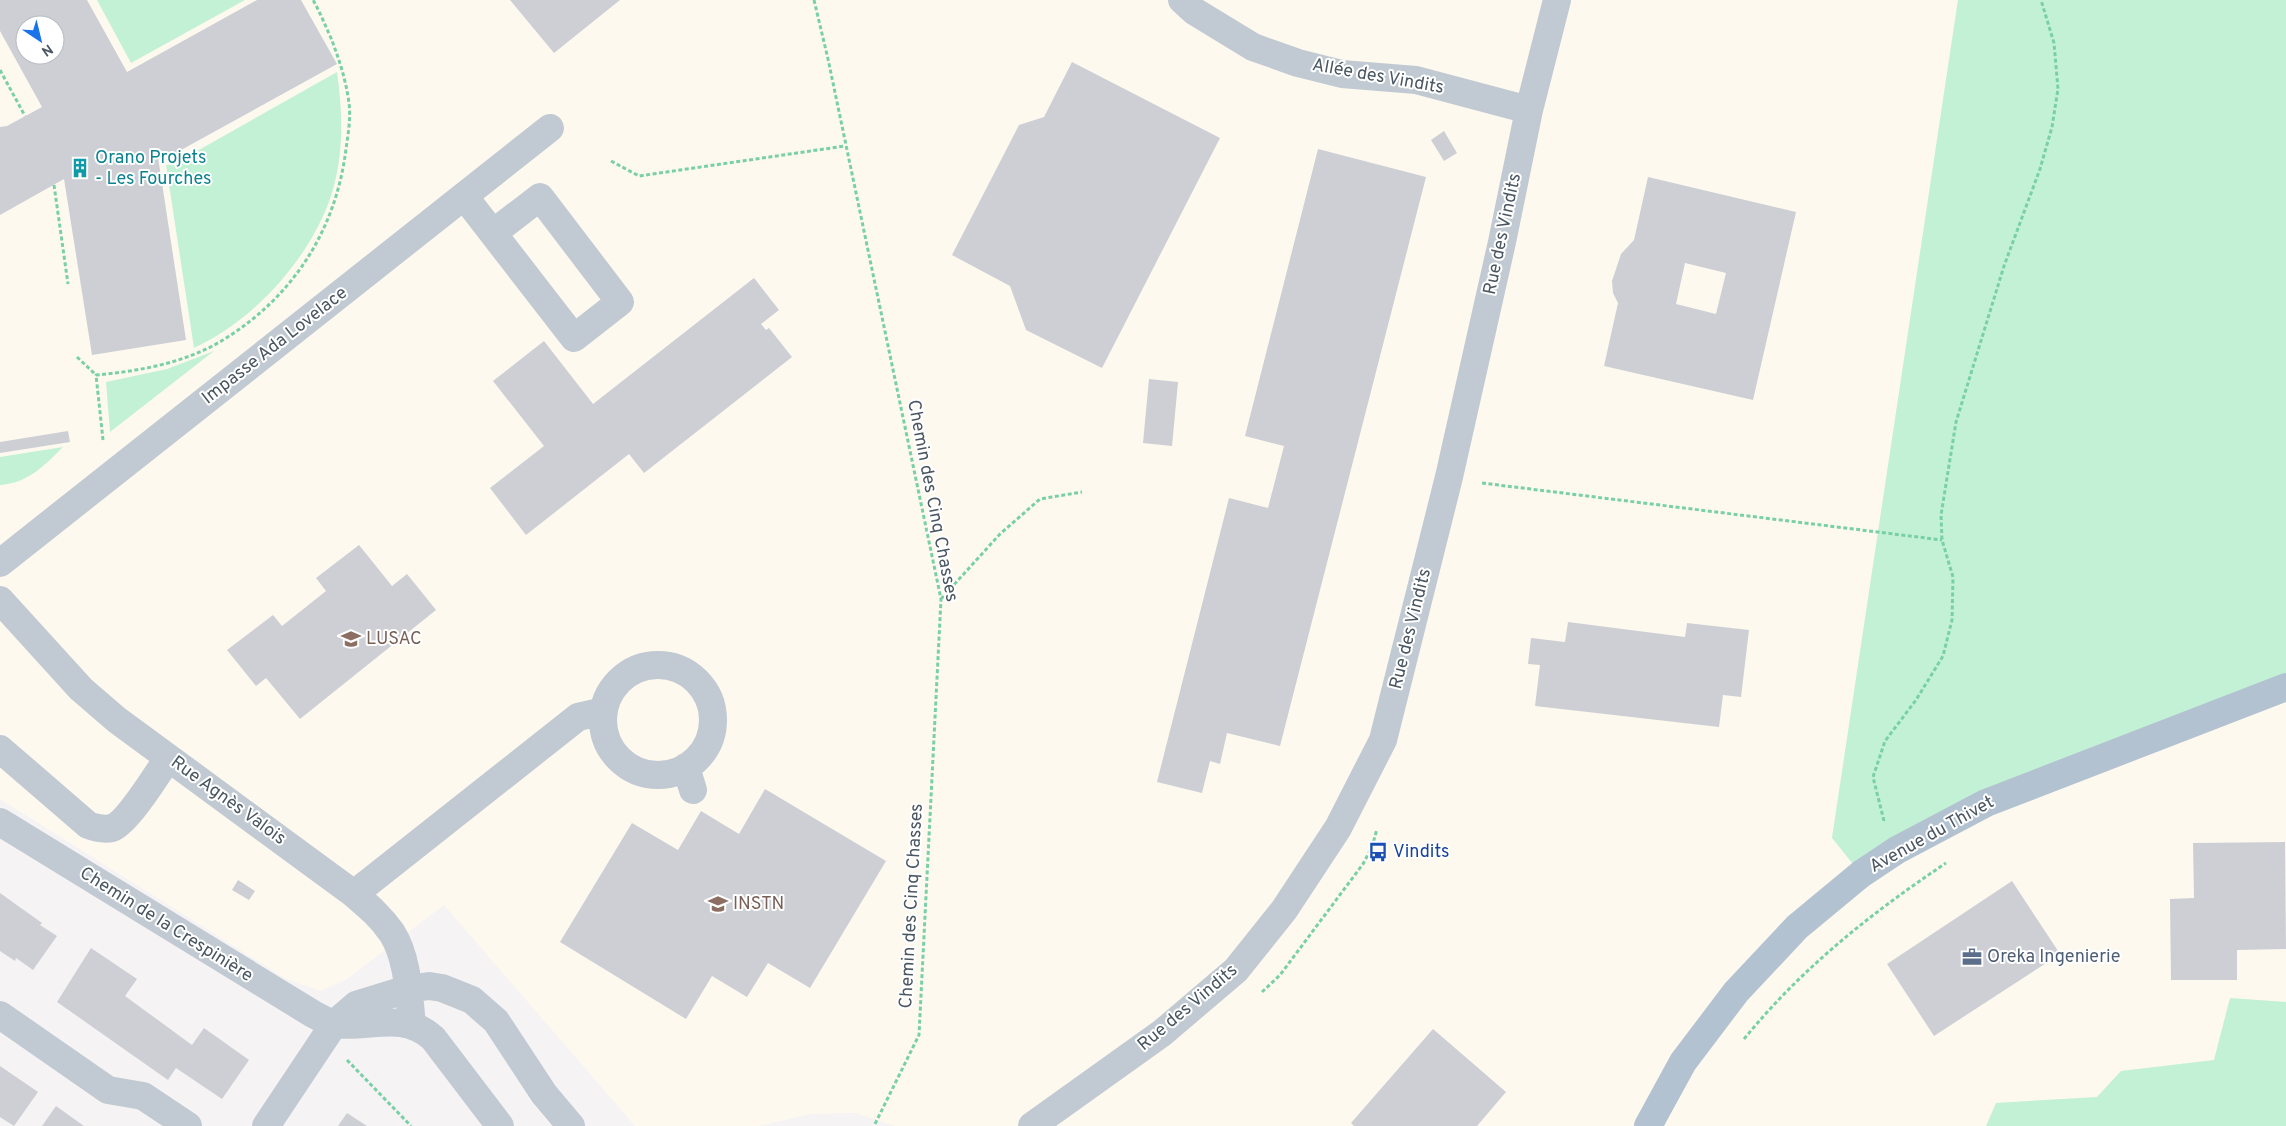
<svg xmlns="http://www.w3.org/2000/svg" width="2286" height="1126" font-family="Overpass,sans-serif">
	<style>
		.commercial { fill: #fdf9ef; fill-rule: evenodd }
		.green { fill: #c3f1d5 }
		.building { fill: #cdcfd5; fill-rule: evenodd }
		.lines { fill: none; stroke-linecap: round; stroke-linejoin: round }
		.path { stroke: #7ad0a6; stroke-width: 3; stroke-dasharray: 4 2.5; stroke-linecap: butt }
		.minor { stroke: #c1cad2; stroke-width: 28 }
		.major { stroke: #b3c2d1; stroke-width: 28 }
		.labels { text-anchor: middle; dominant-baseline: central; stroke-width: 4; stroke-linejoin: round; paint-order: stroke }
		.street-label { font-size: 18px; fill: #4a5661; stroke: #fff }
		.culture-label { font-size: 18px; fill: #0d838f; stroke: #fff; text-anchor: start }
		.education-label { font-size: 18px; fill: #785e54; stroke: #fff; text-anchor: start }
		.transit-label { font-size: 18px; fill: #164399; stroke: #fff; text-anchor: start }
		.service-label { font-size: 18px; fill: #4e5e75; stroke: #fff; text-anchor: start }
	</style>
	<rect width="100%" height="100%" fill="#f5f3f3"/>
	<path class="commercial" d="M0,0H1958L1832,838L1897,850L2286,687V1002L2230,998L2214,1060L2121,1071L2097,1097L1996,1103L1986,1126H895L856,1113L811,1114L759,1126H635L444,905L347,979L321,991L286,979L0,799ZM25,25H55V55H25Z"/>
	<path class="green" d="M97,0H245L131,63Z
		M1958,0H2286V687L2232,707L1861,874L1832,838Z
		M337,72C343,113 344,156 331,196C310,259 253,321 194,348L166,165L174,164Z
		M214,351L110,432L106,382L167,369Z
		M63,447C44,466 28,483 0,485V457Z
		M2230,998L2286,1002V1126H1986L1996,1103L2097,1097L2121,1071L2214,1060Z"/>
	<path class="building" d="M0,0H87L127,72L257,0H301L337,64L172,155L158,157L186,340L92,355L64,179L0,215V127L7,126L42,107L0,31ZM25,25H55V55H25Z
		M510,0H620L554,53Z
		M1072,62L1220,138L1102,368L1026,330L1010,286L952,255L1019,125L1044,117Z
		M1444,131L1457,153L1444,161L1431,140Z
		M1318,149L1426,177L1280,746L1227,733L1220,764L1210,761L1202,793L1157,782L1229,498L1268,508L1284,446L1245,436Z
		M1648,177L1796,212L1753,400L1604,366L1618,303L1613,293L1612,281L1621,254L1634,240ZM1685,263L1726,273L1716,314L1676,304Z
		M754,278L779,310L761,324L766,330L769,328L792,357L644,473L629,454L526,535L490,488L544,446L493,381L544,341L593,404Z
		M1149,379L1178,382L1172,446L1143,443Z
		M68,431L70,442L0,453V442Z
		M359,545L392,586L407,574L436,610L300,719L266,678L256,686L227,650L273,615L282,626L326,591L316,578Z
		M1568,622L1685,637L1687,623L1749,630L1741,697L1723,695L1719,727L1535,706L1540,665L1528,664L1531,638L1565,642Z
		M765,789L886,861L810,988L768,963L747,997L712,976L686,1019L560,942L632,823L678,850L701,811L739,834Z
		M2285,842L2286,949L2237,950V980H2171L2170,899L2194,898L2193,843Z
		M238,880L255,891L249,900L232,890Z
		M2012,881L2060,954L1934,1036L1887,964Z
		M0,893L42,923L40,925L57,936L33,970L16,958L15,961L0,951Z
		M91,948L137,979L125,996L192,1045L204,1028L249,1060L222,1099L176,1068L168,1080L57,1002Z
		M1433,1029L1506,1092L1477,1126H1354L1351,1123Z
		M0,1066L38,1092L14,1126L0,1117Z
		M56,1106L84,1126H42Z
		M347,1113L367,1126H338Z"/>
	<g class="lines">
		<path class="path" d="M814,0L828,59L941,599L919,1035L874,1126
			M0,70L25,116
			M611,161L639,176L845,146
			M54,185L68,284
			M77,357L96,375
			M103,440L96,375C140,371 185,363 223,340C293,297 336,230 346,149C348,135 351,118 349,103C346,80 339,59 331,38C325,25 320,12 313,0
			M1482,483L1942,540
			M941,599L1000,534L1040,499L1082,492
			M1884,821L1873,777L1885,741L1916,700L1943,656L1952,620L1953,577L1942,540L1941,515L1956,422L2004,266L2040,169L2052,127L2058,89L2054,43L2041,0
			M1262,992L1280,975L1363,864L1372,847L1377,829
			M1744,1039C1803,967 1870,914 1946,863
			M347,1060L411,1126"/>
		<path class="minor" d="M1182,0L1194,11L1253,47L1298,63L1342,74L1416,80L1529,110
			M464,196L574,338L620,302L540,197L493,233
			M0,563L550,128
			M0,600L81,689L117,720L354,894C368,906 381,917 392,933C408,958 409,996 412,1025
			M603 720a55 55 0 1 1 110 0a55 55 0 1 1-110 0Z
			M0,749L88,825C96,828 103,830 112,828C127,823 158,773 168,758
			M686,767L693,790
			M0,822L313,1014C319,1017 327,1022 334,1024C371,1029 401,1010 433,1038L500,1126
			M354,894L578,717L604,711
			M0,1015L108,1090L143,1096L188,1126
			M266,1126L334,1024L356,1005L408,989L429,986L442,988L472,1000L496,1021L544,1094L571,1126
			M1032,1126L1162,1033L1236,970L1284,910L1338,828L1383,740L1449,477L1502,242L1529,110L1557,0"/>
		<path class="major" d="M1648,1126L1683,1062L1736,992L1797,927L1861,874L1897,850L1986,803L2286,687"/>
	</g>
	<defs>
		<symbol id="building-bare" viewBox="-9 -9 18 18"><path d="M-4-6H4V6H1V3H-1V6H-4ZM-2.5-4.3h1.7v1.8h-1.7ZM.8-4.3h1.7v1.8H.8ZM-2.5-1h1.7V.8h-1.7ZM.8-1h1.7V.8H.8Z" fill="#0f9aa8" stroke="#fff" stroke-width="2.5" paint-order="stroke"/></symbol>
		<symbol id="university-bare" viewBox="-9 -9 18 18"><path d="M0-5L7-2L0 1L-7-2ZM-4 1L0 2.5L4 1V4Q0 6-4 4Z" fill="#8d6e63" stroke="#fff" stroke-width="2.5" paint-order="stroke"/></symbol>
		<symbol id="bus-bare" viewBox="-9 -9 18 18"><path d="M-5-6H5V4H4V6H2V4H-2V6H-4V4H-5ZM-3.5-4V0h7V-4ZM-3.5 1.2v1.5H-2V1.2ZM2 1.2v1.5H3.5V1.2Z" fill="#1a4fb4" stroke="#fff" stroke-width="2.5" paint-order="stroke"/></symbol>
		<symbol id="office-bare" viewBox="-9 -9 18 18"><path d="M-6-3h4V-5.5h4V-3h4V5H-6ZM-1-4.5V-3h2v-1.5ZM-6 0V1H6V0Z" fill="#5c6f8a" stroke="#fff" stroke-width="2.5" paint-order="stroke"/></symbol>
	</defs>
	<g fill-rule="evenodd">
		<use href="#building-bare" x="66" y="154" width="28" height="28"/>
		<use href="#university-bare" x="337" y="625" width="28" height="28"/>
		<use href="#bus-bare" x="1364" y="838" width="28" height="28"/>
		<use href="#university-bare" x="704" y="890" width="28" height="28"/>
		<use href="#office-bare" x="1958" y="943" width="28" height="28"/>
	</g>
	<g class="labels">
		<g class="street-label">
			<text transform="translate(1378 77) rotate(10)">Allée des Vindits</text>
			<text transform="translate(1503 234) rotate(-78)">Rue des Vindits</text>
			<text transform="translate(275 346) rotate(-38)">Impasse Ada Lovelace</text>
			<text transform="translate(932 501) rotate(79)">Chemin des Cinq Chasses</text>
			<text transform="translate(1411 629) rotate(-76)">Rue des Vindits</text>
			<text transform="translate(228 801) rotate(36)">Rue Agnès Valois</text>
			<text transform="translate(1932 835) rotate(-29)">Avenue du Thivet</text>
			<text transform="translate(912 906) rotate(-87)">Chemin des Cinq Chasses</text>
			<text transform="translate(166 925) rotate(32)">Chemin de la Crespinière</text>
			<text transform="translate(1188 1008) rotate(-40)">Rue des Vindits</text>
		</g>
		<g class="culture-label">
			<text x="95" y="158">Orano Projets<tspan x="95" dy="21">- Les Fourches</tspan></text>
		</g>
		<g class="education-label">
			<text x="366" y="639">LUSAC</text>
			<text x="733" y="904">INSTN</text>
		</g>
		<g class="transit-label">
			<text x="1393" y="852">Vindits</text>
		</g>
		<g class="service-label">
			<text x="1987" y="957">Oreka Ingenierie</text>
		</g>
	</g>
	<g transform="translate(40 40) rotate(145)"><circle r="24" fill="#ffffff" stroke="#b7bbc0"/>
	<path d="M0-4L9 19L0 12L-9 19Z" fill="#1a73e8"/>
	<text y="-8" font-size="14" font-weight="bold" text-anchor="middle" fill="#4a5661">N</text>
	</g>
</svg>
